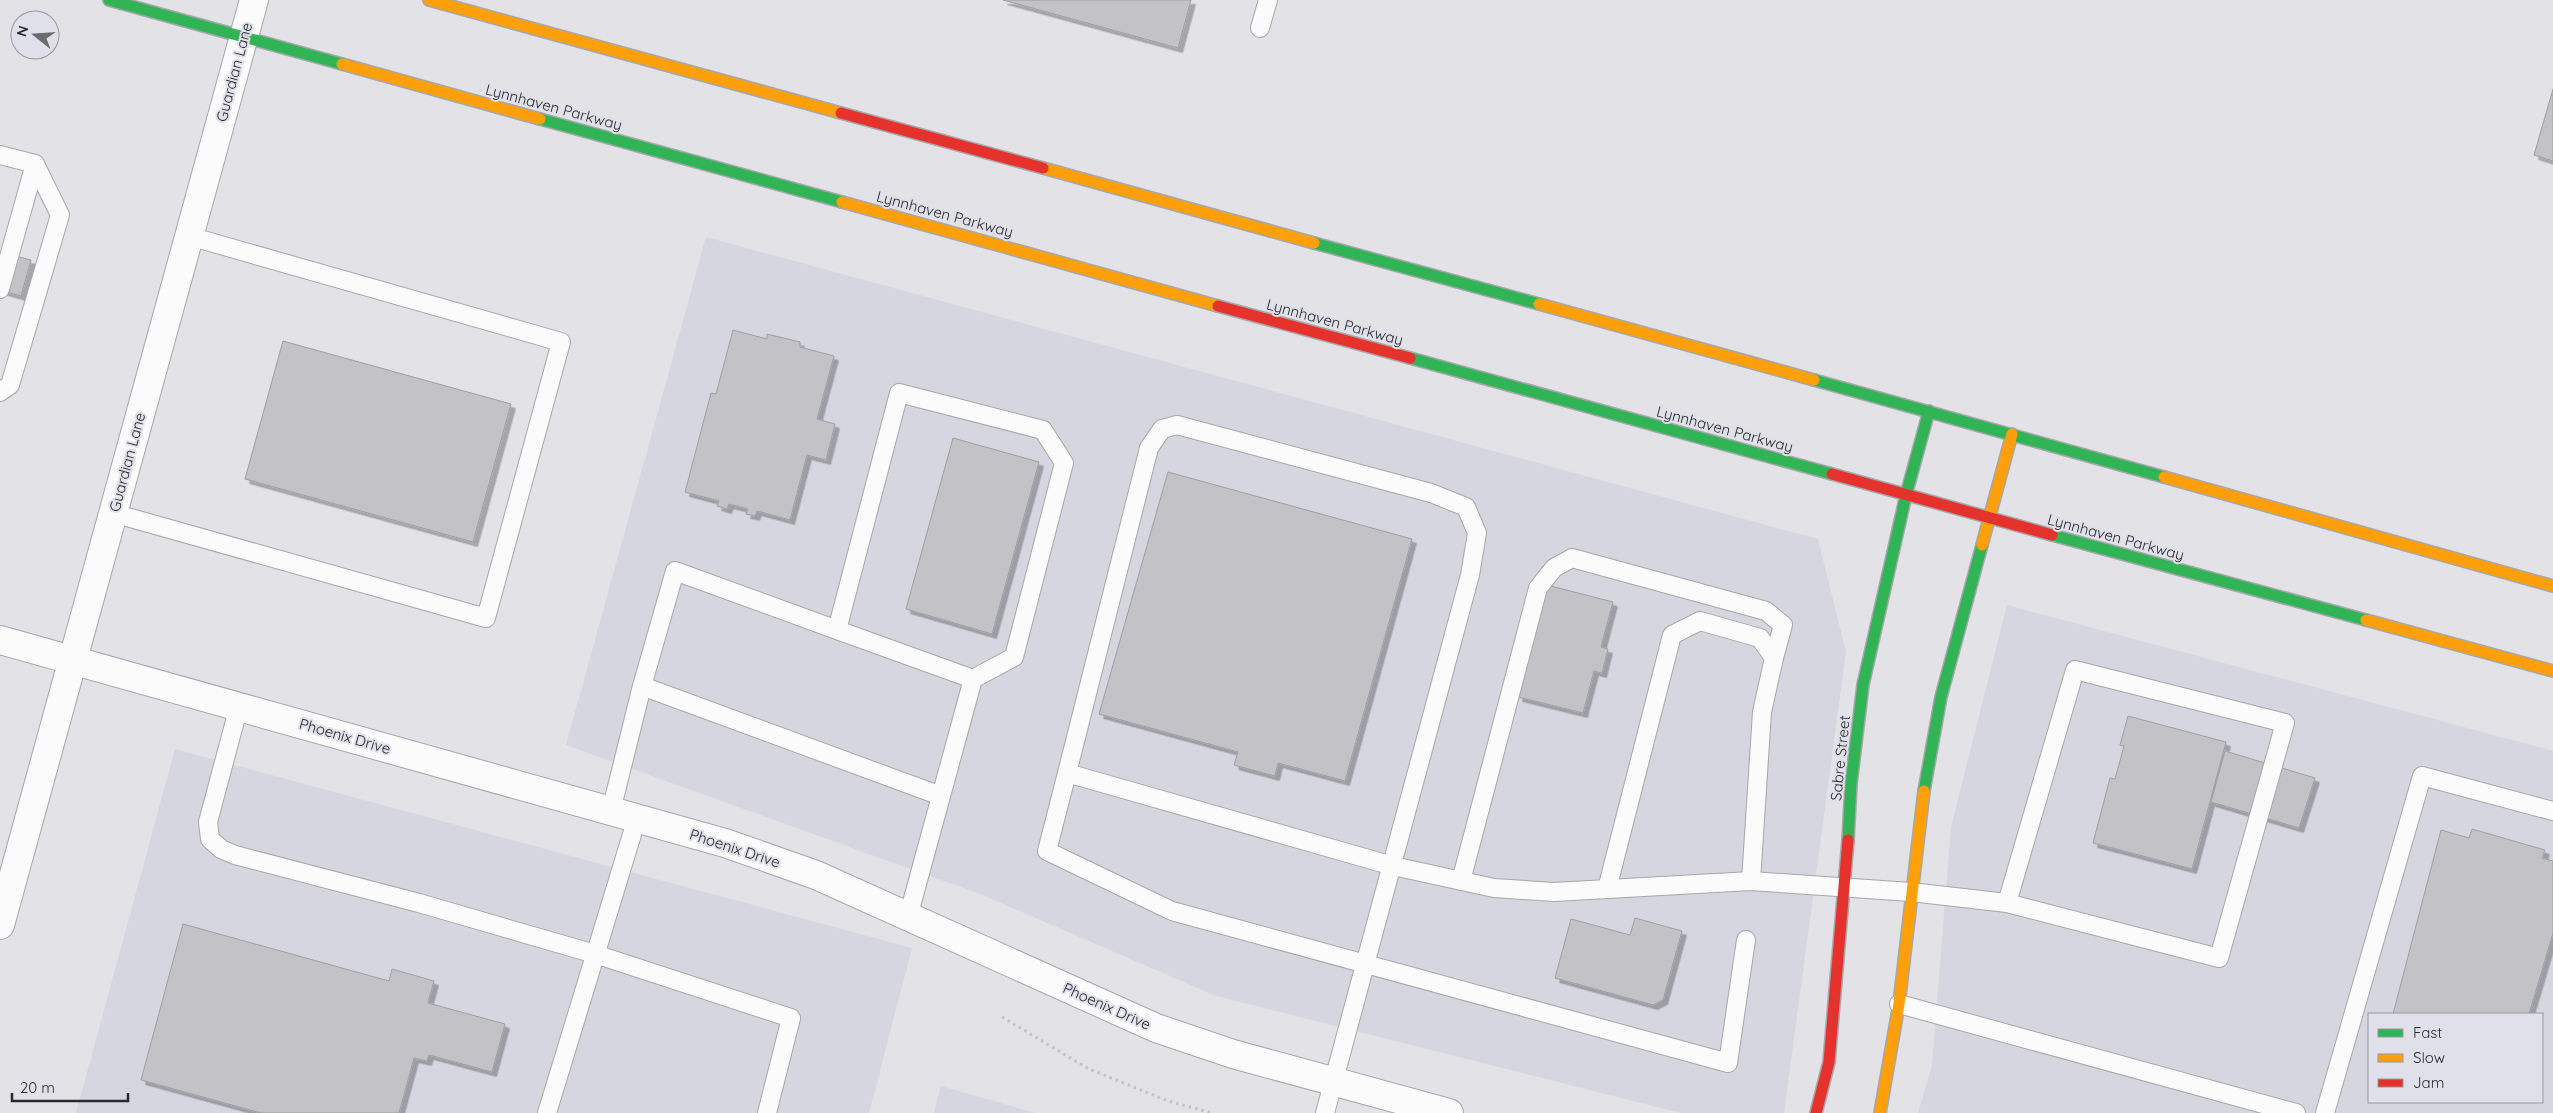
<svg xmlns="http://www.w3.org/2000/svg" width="2553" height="1113" font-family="Quicksand,sans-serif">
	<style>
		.built { fill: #d6d6e1; fill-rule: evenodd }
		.building { fill: #c3c3c7; stroke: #9e9ea2; filter: url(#shadow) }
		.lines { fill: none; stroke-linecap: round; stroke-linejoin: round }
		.lane-casing { stroke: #a6a7aa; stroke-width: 20 }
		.street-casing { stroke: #a6a7aa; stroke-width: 30 }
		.fast-casing { stroke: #a6a7aa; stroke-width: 14 }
		.slow-casing { stroke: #a6a7aa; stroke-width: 14 }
		.jam-casing { stroke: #a6a7aa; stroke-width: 14 }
		.path { stroke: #c0c1c3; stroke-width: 3; stroke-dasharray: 2.5 4; stroke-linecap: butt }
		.lane { stroke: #fbfbfb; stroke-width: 18 }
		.street { stroke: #fbfbfb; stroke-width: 28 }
		.fast { stroke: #30b455; stroke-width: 11 }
		.slow { stroke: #ff9f0a; stroke-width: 11 }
		.jam { stroke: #e5322d; stroke-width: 11 }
		.labels { text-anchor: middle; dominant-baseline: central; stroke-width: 4; stroke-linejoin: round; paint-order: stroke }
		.street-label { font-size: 15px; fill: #2a2a2e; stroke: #dfe0ea }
	</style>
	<defs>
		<filter id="shadow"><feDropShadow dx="4.5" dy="4.5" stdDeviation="0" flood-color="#0004"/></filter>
	</defs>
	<rect width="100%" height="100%" fill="#e2e2e7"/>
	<path class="built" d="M706,237L1818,539L1846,652L1784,1113H1681L1216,996L980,894L566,745Z
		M2007,605L2553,751V1113H1918L1932,1065L1951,827ZM2369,1014H2542V1102H2369Z
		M175,749L912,948L869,1113H76Z
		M941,1086L1035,1113H934Z"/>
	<path class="building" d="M1003,0H1191L1178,48Z
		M2553,89V161L2534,155Z
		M0,252L31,260L21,296L0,290Z
		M733,330L767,339V334L800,342V347L834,356L817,419L835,424L826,460L807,455L790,520L757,511L755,516L746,514L748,509L729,504L727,509L717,506L719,501L685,492L711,393L716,394Z
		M283,341L511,404L473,542L245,479Z
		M953,438L1039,462L992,634L906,609Z
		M1168,472L1412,539L1345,781L1278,763L1275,776L1234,765L1238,752L1099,714Z
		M1547,585L1613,602L1601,647L1608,649L1602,673L1594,671L1583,713L1518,697Z
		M2128,716L2226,742L2192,869L2093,843L2110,778L2115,779L2124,746L2120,745Z
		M2225,751L2315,778L2299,828L2211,802Z
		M2472,829L2545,850L2542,858L2553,861V933L2529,1014H2393L2441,830L2469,838Z
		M1635,918L1682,931L1663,1000L1653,1005L1555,978L1571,919L1630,935Z
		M183,924L389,981L392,969L434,981L428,1003L505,1024L492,1072L429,1055L427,1061L414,1058L399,1113H261L141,1080Z"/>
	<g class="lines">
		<defs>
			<path id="lane" d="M1260,28L1268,0
				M0,155L35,164L60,215L10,385L0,392
				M0,289L35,164
				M113,513L486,618L561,342L189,236
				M837,630L973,679L908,917
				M642,686L941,796
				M239,706L208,822L210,839L221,849L235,855L419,903L595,954L791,1018L767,1113
				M1067,773L1149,448L1162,429L1177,425L1431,493L1466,507L1477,533L1470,575L1325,1113
				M611,811L642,686L675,571L837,630L899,393L1043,430L1064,463L1014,657L973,679
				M1461,881L1538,588L1554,568L1572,558L1766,611L1783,625L1774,658
				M1607,889L1672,635L1700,621L1760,638L1774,658L1762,712L1751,881
				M1746,940L1728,1063L1172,911L1047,851L1067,773L1393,866L1494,888L1554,892L1751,881L1911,892L2007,903L2219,958L2285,723L2075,670L2007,903
				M1899,1004L2296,1113
				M547,1113L637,818
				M2325,1113L2422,776L2553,811"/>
			<path id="street" d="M0,640L725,843L816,875L1156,1028L1233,1054L1449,1113
				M0,925L254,0"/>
			<path id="fast" d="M109,0L342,64
				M540,119L842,202
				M1314,243L1539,304
				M1410,358L1832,474
				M1814,380L2164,477
				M2052,535L2366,620
				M1924,791L1941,697L1982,545
				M1848,840L1851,784L1863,685L1906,495L1929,411"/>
			<path id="slow" d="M429,0L841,113
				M342,64L540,119
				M1043,168L1314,243
				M842,202L1218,306
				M1539,304L1814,380
				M2164,477L2553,586
				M1982,545L2012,434
				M2366,620L2553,671
				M1880,1113L1899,1004L1924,791"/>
			<path id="jam" d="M841,113L1043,168
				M1218,306L1410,358
				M1832,474L2052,535
				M1816,1113L1829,1062L1848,840"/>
		</defs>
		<use href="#lane" class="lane-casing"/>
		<use href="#street" class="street-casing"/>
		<use href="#fast" class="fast-casing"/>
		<use href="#slow" class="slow-casing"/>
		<use href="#jam" class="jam-casing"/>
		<path class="path" d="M1002,1017L1089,1069L1168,1101L1212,1113"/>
		<use href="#lane" class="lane"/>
		<use href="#street" class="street"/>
		<use href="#fast" class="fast"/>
		<use href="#slow" class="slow"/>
		<use href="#jam" class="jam"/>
	</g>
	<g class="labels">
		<g class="street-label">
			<text transform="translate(234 72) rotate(-75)">Guardian Lane</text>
			<text transform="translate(554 107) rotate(15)">Lynnhaven Parkway</text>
			<text transform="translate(945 214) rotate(15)">Lynnhaven Parkway</text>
			<text transform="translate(1335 322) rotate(15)">Lynnhaven Parkway</text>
			<text transform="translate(1725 429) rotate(15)">Lynnhaven Parkway</text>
			<text transform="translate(127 462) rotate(-75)">Guardian Lane</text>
			<text transform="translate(2116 537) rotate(15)">Lynnhaven Parkway</text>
			<text transform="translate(345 736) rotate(16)">Phoenix Drive</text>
			<text transform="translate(1840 758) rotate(-84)">Sabre Street</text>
			<text transform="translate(735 848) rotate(18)">Phoenix Drive</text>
			<text transform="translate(1107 1006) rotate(24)">Phoenix Drive</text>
		</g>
	</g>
	<rect x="2368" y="1013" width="175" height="90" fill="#dfe0ea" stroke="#97979f"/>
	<rect x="2378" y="1029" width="25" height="8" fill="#30b455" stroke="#97979f"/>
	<text x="2413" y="1038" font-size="15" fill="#2a2a2e">Fast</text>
	<rect x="2378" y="1054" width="25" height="8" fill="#ff9f0a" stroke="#97979f"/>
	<text x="2413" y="1063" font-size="15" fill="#2a2a2e">Slow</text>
	<rect x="2378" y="1079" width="25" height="8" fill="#e5322d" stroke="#97979f"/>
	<text x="2413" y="1088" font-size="15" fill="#2a2a2e">Jam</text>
	<g transform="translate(35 35) rotate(287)"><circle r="24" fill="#dfe0ea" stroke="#97979f"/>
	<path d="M0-4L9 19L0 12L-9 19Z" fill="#6a6a6f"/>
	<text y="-8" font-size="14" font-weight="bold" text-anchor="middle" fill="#2a2a2e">N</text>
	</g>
	<path d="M12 1093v8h116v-8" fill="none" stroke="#2a2a2e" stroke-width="2.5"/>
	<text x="20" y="1093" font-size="15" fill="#2a2a2e" stroke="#dfe0ea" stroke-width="4" paint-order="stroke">20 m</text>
</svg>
